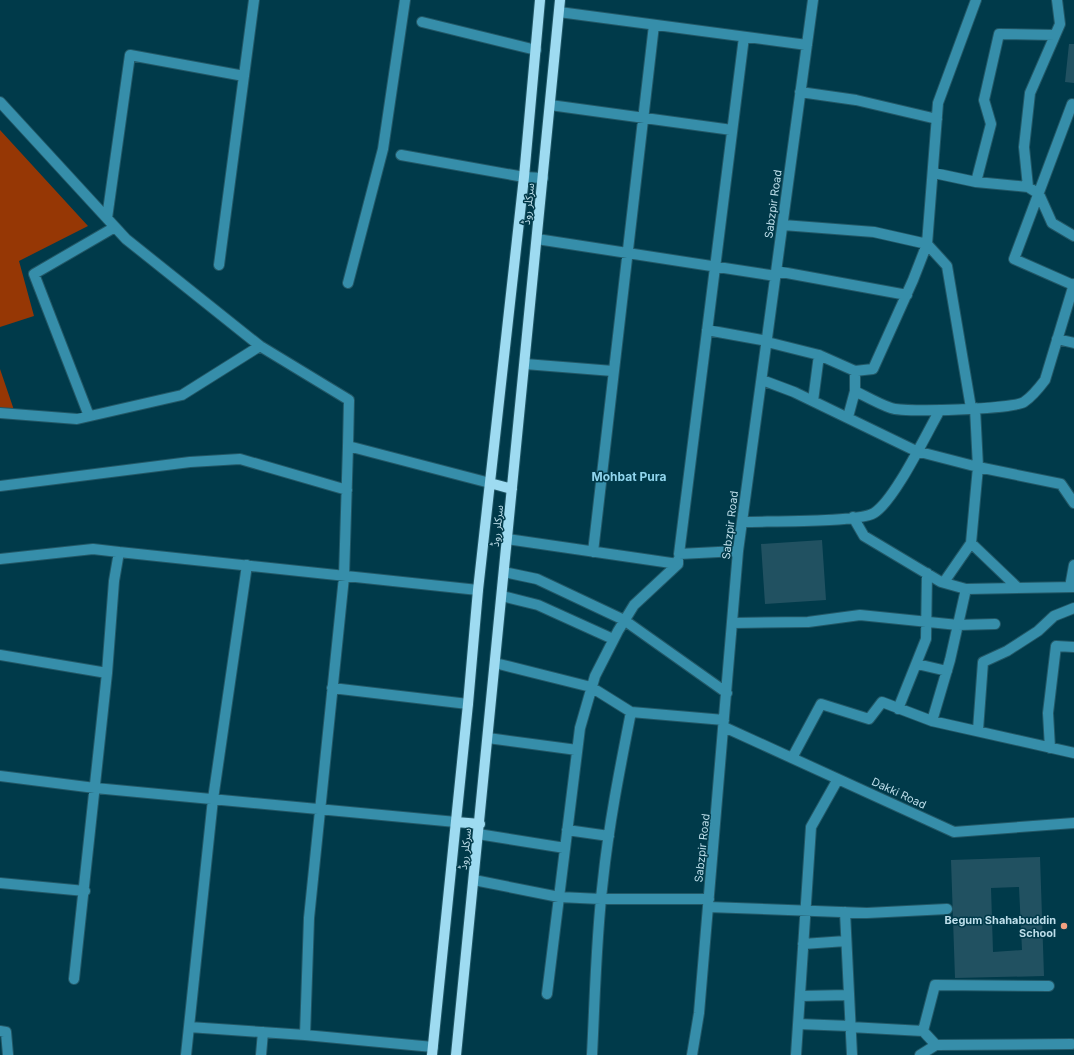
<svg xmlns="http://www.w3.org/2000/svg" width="1074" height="1055" font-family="Inter,'Noto Sans Arabic',sans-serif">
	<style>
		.green { fill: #963705 }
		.building { fill: #215161; fill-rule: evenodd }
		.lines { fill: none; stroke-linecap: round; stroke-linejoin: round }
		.minor-casing { stroke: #225867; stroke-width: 12 }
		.major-casing { stroke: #225867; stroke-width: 12 }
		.minor { stroke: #368eaa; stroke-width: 10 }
		.major { stroke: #9edbf1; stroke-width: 10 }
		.poi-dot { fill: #f2a080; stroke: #003a4a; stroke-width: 1.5 }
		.labels { text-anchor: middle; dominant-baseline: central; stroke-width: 3; stroke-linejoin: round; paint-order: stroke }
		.street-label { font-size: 11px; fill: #bddeea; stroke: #003a4a }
		.poi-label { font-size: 11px; font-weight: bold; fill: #bddeea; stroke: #003a4a; text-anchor: end }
		.neighbourhood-label { font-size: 12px; font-weight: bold; fill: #90d5ed; stroke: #003a4a }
	</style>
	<rect width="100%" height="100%" fill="#003a4a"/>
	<path class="green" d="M0,130L88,226L19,261L34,316L0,327Z
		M0,369L15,413H0Z"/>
	<path class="building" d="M1069,44H1074V83L1065,82Z
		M822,540L826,600L765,604L761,544Z
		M1040,857L1044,976L955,978L951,860ZM1019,887L1022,950L993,952L991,888Z"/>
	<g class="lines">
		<defs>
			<path id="minor" d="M559,12L807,45
				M422,22L536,50
				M800,92L856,100L937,119
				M0,102L126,239L260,346L349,400L348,446L490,483
				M1072,104L1014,259L1073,285
				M550,105L732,130
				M401,155L524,177L543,178
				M934,173L976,182L1028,187L1039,194L1052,223L1074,236
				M976,182L991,124L984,100L999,34L1055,35
				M1028,187L1024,147L1030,93L1060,24L1057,0
				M107,218L130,55L244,76
				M783,225L874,232L927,244L913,280L873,369L855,371
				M537,239L776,276
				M219,265L254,0
				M776,271L907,295
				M348,283L383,149L405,0
				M707,330L767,341
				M1057,339L1074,343
				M767,342L819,355L855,371V391
				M525,364L613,371
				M762,380L794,392L916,451L978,467L1061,484L1074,503
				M813,401L819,355
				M971,408L947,266L927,244L938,103L976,0
				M0,413L77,419L182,395L260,346
				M89,416L34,274L115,227
				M848,417L855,391C867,397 879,404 891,408C905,413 1013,409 1024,402C1033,396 1039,388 1045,380L1074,284
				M0,486L190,462L240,459L347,490
				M853,517L864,536L941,582L966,589L1074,587
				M743,522C767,521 858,523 874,513C895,500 926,434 940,410
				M507,539L678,564V560
				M971,543L1018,588
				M738,551L679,554L744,37
				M593,552L654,25
				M0,559L93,549L119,552
				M504,572L537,579L624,620L727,693
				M944,582L971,543L978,467L975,408
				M1070,587L1074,565
				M502,596L538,605L613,639
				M733,623L808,622L860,615L958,625L995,624
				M0,655L107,673
				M495,663L591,687L631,712L724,720
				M917,664L947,671
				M332,688L468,704
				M898,709L926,639L927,573
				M932,721L950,660L966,589
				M724,727L954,832L1074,823
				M978,730L983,662L1007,651L1038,631L1054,616L1074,608
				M488,738L577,750
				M1050,748L1048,713L1056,646L1074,647
				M792,758L821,704L869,719L882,702L932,721L1074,753
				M0,776L95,788L456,822
				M567,830L609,836
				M478,834L565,848
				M474,880L559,897L601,899H709
				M0,883L85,891
				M708,907L867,913L947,909
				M845,912L852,1055
				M803,944L846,941
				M74,979L107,673L114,581L119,552L478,590
				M547,994L580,728L595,676L618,631L634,605L678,564
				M800,996L848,995
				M798,1024L850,1026
				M189,1027L305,1035L433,1047
				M850,1027L923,1031L936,1045
				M0,1031L6,1032L8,1055
				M923,1031L935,985L1049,986
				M305,1035L309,918L344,577L348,446
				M186,1055L213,799L247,565
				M261,1055L263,1032
				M592,1055C595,997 596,938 603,880C609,823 620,768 631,712
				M692,1055L699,1013L738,551L813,0
				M796,1055L811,827L838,779
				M920,1055L936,1045L1072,1044"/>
			<path id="major" d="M490,483L512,489
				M456,822L480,824
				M432,1055L468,704L478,590L524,177L540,0
				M456,1055L560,0"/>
		</defs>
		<use href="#minor" class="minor-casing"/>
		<use href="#major" class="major-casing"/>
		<use href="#minor" class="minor"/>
		<use href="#major" class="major"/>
	</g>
	<circle class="poi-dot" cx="1064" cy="926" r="4"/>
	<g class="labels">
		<g class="street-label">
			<text transform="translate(528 204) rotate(-84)">سرکلر روڈ</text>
			<text transform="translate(773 204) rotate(-82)">Sabzpir Road</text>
			<text transform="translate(730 525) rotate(-83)">Sabzpir Road</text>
			<text transform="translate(497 526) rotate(-84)">سرکلر روڈ</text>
			<text transform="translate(899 793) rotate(25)">Dakki Road</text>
			<text transform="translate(702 848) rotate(-84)">Sabzpir Road</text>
			<text transform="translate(465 849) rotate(-84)">سرکلر روڈ</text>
		</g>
		<g class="poi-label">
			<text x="1056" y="920">Begum Shahabuddin<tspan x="1056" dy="13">School</tspan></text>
		</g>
		<g class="neighbourhood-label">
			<text x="629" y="476">Mohbat Pura</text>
		</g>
	</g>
</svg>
